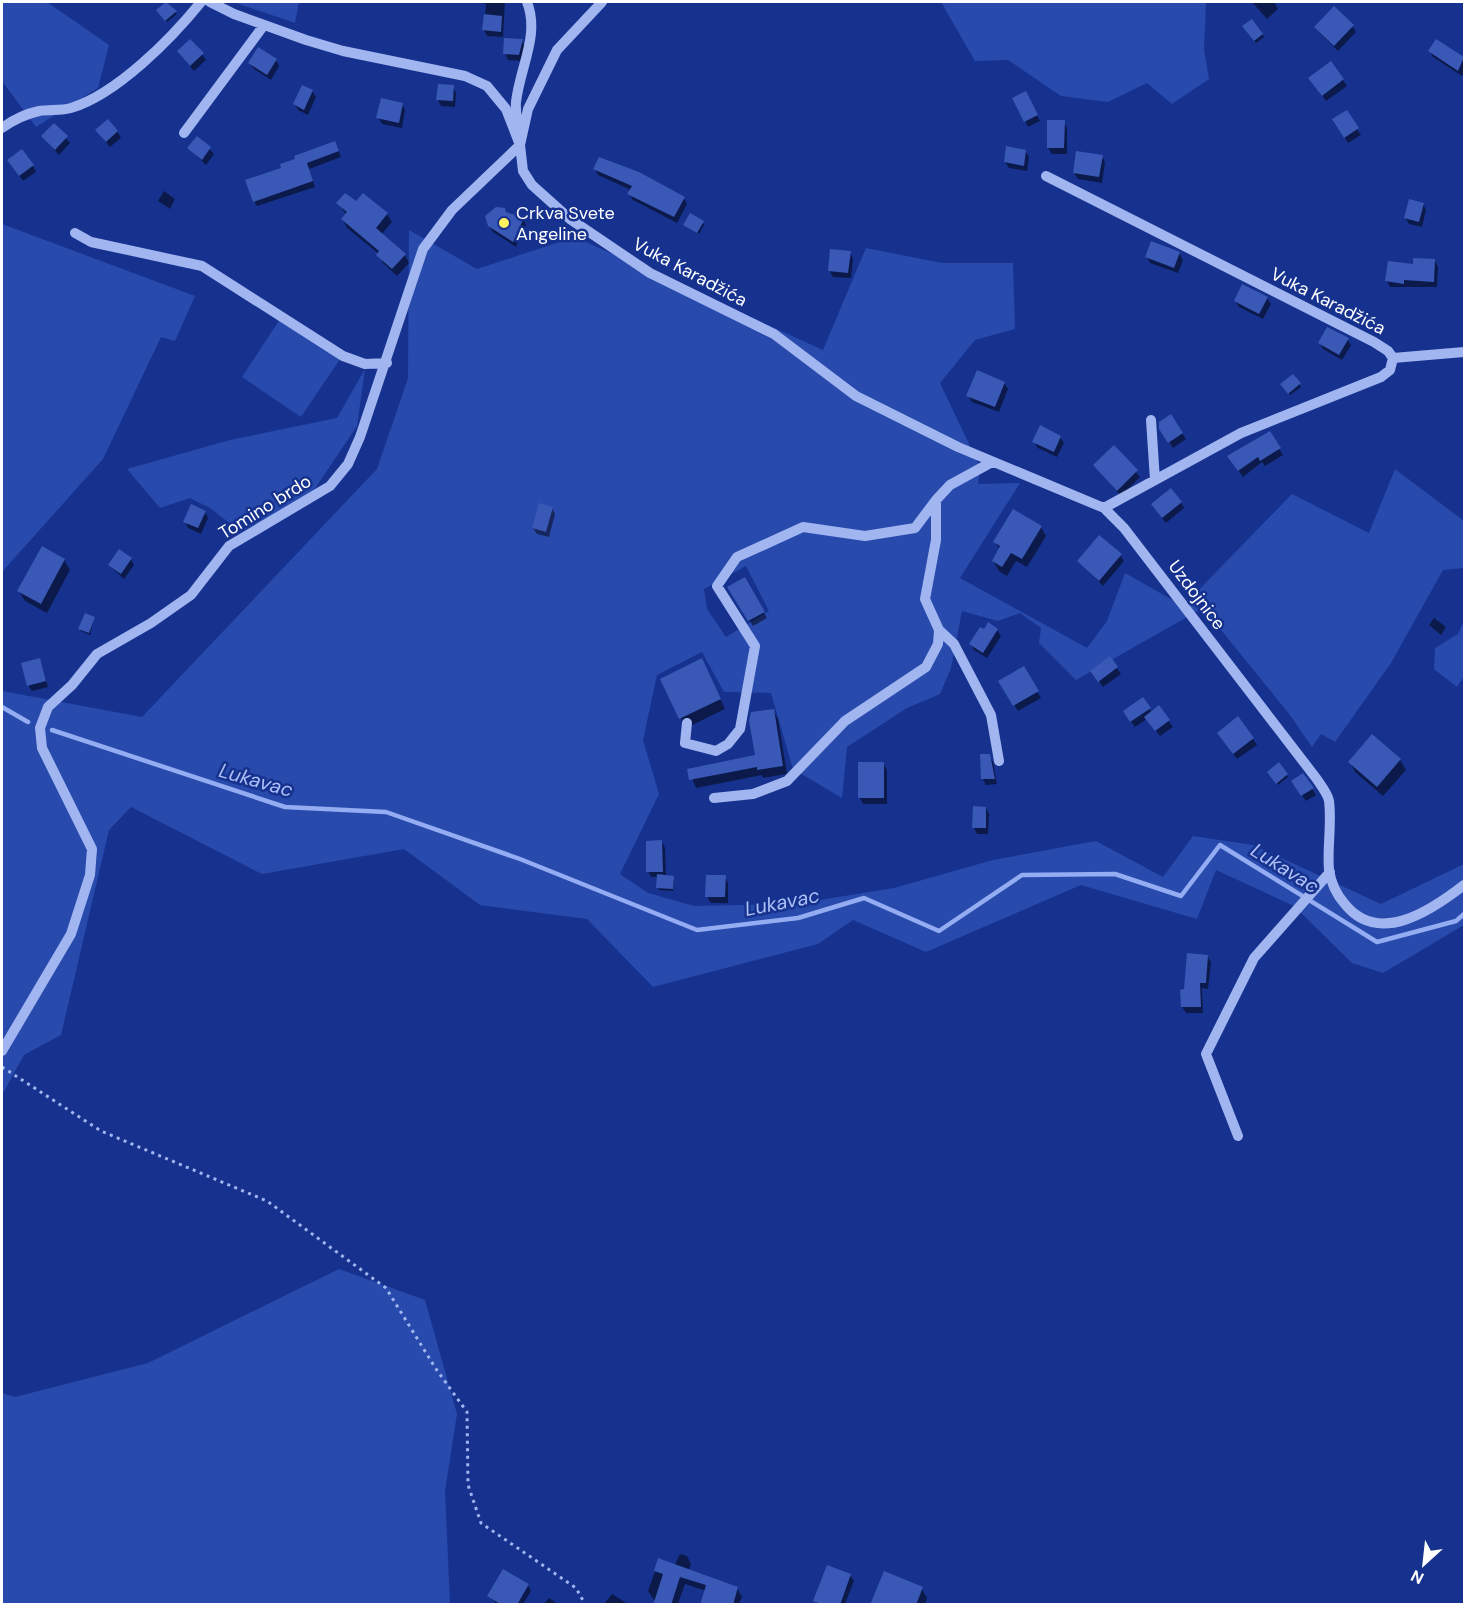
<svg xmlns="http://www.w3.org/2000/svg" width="1466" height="1606" font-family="'DM Sans',sans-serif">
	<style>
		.green { fill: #284aad; fill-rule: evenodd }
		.shadow { fill: #0007 }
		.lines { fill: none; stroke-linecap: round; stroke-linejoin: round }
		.stream { stroke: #94adf2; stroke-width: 4.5 }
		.building { fill: #3a58b5 }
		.path { stroke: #a1b5f0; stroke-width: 3; stroke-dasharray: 3 4.5; stroke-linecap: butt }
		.minor { stroke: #a1b5f0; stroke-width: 10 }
		.poi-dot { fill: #fff160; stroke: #16328e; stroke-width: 2 }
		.labels { text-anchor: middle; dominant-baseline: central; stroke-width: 5; stroke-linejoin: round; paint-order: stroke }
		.poi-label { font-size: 18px; fill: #fff; stroke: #16328e; text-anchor: start }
		.street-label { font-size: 18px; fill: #fff; stroke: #16328e }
		.water-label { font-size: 20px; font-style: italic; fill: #adc0f7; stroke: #16328e }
	</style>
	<rect width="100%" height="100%" fill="#16328e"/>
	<path class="green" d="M2,2H47L109,45L98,88L36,127L2,81Z
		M233,2H299L295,23Z
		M941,2H1206L1204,50L1209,79L1172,104L1147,83L1108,102L1061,96L1008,60L975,61Z
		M2,224L195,296L175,341L161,337L103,459L2,572Z
		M409,230L477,269L575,237L823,350L866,248L942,263H1013L1015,329L975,340L940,383L980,467L978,484L1020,483L960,578L1087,648L1107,621L1125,573L1183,606L1292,494L1369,533L1395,469L1464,521V568L1443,570L1391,663L1335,742L1321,734L1312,747L1290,715L1203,608L1076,680L1039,643L1041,628L1020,613L998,621L962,611L951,668L940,694L907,708L847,747L842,798L793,769L771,693L724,692L702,652L657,675L643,740L659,794L620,874L648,893L694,906L795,904L894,888L993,860L1096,841L1163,877L1193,836L1253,845L1381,904L1464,864V925L1383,973L1352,963L1294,906L1216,870L1197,919L1081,885L926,952L853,920L818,944L653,987L587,919L480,905L404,849L262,874L131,807L109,830L61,1035L24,1055L2,1095V691L142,717L377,469L408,378ZM746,566L769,611L726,637L707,609L704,589Z
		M280,319L340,359L301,417L242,377Z
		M365,369L357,426L312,493L241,532L210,508L190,498L160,508L127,469L230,440L337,418Z
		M1464,620V676L1457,687L1434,669L1435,648L1458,634Z
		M339,1269L425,1300L457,1414L445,1491L450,1604H2V1393L15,1397L148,1363Z"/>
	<path class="shadow" d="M478,2H505L503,37L487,36L484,30L486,4Z
		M1252,2H1274L1278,9L1267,19Z
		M167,3L177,14L167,22L158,11Z
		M1352,26L1356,32L1338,51L1315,28Z
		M1245,29L1262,34L1264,37L1256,43Z
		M522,41L525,47L522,61L508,60L505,53Z
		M1436,41L1464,59V72L1462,76L1433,57L1430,51Z
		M178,52L202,54L206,60L194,71Z
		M276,60L279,66L271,80L254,69L250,63Z
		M1331,63L1347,86L1326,101L1314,84Z
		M453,87L456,93L455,107L441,106L438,100Z
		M312,91L316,97L308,115L298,110L295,104Z
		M1025,93L1040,121L1028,127L1014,99Z
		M402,104L405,110L402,128L382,124L378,117Z
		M1346,112L1361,135L1348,143L1334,120Z
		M1064,122L1067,128V154H1052L1048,148Z
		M54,125L70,143L59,155L43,137Z
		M117,131L121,138L110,147L101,136Z
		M198,138L214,154L206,165L189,148Z
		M335,142L341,157L309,169L315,187L257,206L254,201Z
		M1025,151L1029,157L1027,171L1009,168L1005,162Z
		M1102,156L1105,162L1102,183L1078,179L1074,173Z
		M13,166H33L36,172L23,181Z
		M595,169L684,198L687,204L677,223L633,200L629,194L631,190L598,175Z
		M164,191L175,199L170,209L158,201Z
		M338,203L356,204L387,214L392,222L381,235L405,255L409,263L397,276L383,263L379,254L347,228L343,220L347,215Z
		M1423,204L1426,210L1422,227L1409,224L1405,217Z
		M506,213L523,219L526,225L516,247L493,232L489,226Z
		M703,223L704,225L699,234L685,225Z
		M850,253L853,259L851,278L833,277L829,270Z
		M1179,253L1183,260L1178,273L1150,263L1147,257Z
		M1435,261L1438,267L1437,287H1390L1387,281L1414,266Z
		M1267,298L1271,304L1263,319L1239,307L1235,301Z
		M1347,339L1351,345L1342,360L1323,349L1320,343Z
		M1293,376L1301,387L1290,395L1283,387Z
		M1004,383L1008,389L999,412L972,402L968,396Z
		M1182,433L1186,439L1173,448L1165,435Z
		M1269,433L1283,455L1265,466L1262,462L1243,477L1233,463Z
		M1060,437L1064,443L1057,457L1038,448L1034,442Z
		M1114,447L1140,477L1121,496L1095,466Z
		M1181,502L1184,508L1166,523L1156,510Z
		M552,508L555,514L549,537L537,534L533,528Z
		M205,512L208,518L201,534L188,528L185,521Z
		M1041,527L1046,536L1027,567L1016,561L1007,576L999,571L993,561L1000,550L995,542Z
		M42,548L64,560L70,570L47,613L25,601L19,591Z
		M1120,555L1124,561L1103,586L1079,561Z
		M131,559L134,565L124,579L109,565Z
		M745,579L767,618L753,626L729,588Z
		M94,618L90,635L81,631L80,629Z
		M1434,618L1446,627L1441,635L1429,625Z
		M997,630L1001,636L987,658L974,650L971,644L984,631Z
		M1110,659L1121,674L1103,687L1096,677Z
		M40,660L48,687L32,691L28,685Z
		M1023,668L1041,698L1018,711L1000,681Z
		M707,670L725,709L686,728L662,679Z
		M1143,699L1152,713L1159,708L1173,727L1160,736L1147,719L1135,727L1128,718Z
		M773,710L778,719L787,774L763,778L762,775L696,788L689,770L756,756Z
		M1372,736L1400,760L1406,770L1383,796L1355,772L1350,762Z
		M1222,739H1253L1257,745L1237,759Z
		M989,756L993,762L997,784L986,785L982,778Z
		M883,763L887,770V804H863L860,798Z
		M1279,764L1288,777L1278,785L1269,772Z
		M1296,788L1312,789L1316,795L1306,801Z
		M986,808L989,814L988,834H977L974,828Z
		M662,842L665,848L666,877L674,880L673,891L659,890L658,877H651L648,871Z
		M725,877L728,883V903H711L707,897Z
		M1207,956L1211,962L1208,989L1202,988L1203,1013H1186L1182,1007L1186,991Z
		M680,1554L687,1556L691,1564L689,1570L737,1588L742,1597L739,1604H702L706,1591L685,1584L678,1604L654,1600L648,1591L659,1560L673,1569Z
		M850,1575L854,1581L845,1604H817L815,1601Z
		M528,1585L531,1591L523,1604H497L489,1596Z
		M922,1589L927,1598L925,1604H872Z
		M612,1594L628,1604H604Z
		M549,1598L558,1604H544Z"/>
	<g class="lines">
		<path class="stream" d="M2,707L28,722
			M52,730L285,807L386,812L520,859L697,930L798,918L864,898L939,931L1022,875L1115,874L1181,896L1220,845L1377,942L1456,921L1464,914"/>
	</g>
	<path class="building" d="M166,2L177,11L165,21L156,10Z
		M1334,6L1354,25L1334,46L1314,27Z
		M484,14L502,16L501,32L482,30Z
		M1252,19L1263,34L1254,41L1242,26Z
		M504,38L523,39L519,55L503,54Z
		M190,39L204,53L190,66L177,51Z
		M1436,39L1464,57L1458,71L1428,51Z
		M258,47L277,59L267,75L248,63Z
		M1331,61L1344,79L1322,96L1308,78Z
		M438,84L454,85L453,101L436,100Z
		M302,85L313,90L304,110L293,104Z
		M1026,91L1038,115L1024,122L1012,98Z
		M381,98L403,103L399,123L376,118Z
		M1347,110L1359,128L1344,138L1332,119Z
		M108,119L118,131L106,142L95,130Z
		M1047,120H1065L1064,148H1047Z
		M54,123L68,136L55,150L41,136Z
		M197,136L211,147L202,160L187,148Z
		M335,141L339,151L307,163L313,181L253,202L245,180L281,168L280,164L295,159L294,156Z
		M1006,146L1026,150L1024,166L1004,162Z
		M22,149L34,165L19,176L7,160Z
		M1076,151L1103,155L1099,177L1073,173Z
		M599,157L639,172L685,197L674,217L627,194L632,186L593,169Z
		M345,193L356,201L363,193L388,213L376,228L406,254L392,269L376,255L379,251L341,219L347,212L336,203Z
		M1409,199L1424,203L1419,222L1404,218Z
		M496,207L505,208L506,212L524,218L513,242L488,226L485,216Z
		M690,213L704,221L697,233L683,225Z
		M1151,241L1180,252L1174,268L1145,257Z
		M830,249L851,251L848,273L828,271Z
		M1413,258L1435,259L1434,282L1404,280V284L1385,281L1388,261L1413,264Z
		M1242,284L1268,297L1259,314L1234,301Z
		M1327,327L1349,338L1339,355L1318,343Z
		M977,370L1005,382L995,407L966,396Z
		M1293,374L1301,383L1288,394L1280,384Z
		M1171,414L1183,433L1168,443L1159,429V422Z
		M1040,425L1061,436L1054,452L1032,442Z
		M1270,431L1281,448L1260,461L1258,457L1238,471L1227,456Z
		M1114,445L1138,470L1117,491L1093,465Z
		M1171,488L1182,502L1162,518L1151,504Z
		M539,503L553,507L546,532L532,528Z
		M191,504L206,511L198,528L183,522Z
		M1013,509L1042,526L1022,559L1011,553L1002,567L992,561L1000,546L993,542Z
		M1099,535L1122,554L1099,581L1077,561Z
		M42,546L65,559L41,604L17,591Z
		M119,549L132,558L121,574L108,565Z
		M745,577L765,612L748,621L727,587Z
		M85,613L95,617L89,633L78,629Z
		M988,622L998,629L983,653L969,644L980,627L984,629Z
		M1110,656L1118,667L1098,682L1090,671Z
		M40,658L46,681L27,686L21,663Z
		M702,658L721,699L679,719L660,679Z
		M1024,666L1039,691L1013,706L998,681Z
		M1143,697L1151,708L1130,722L1123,711Z
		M1159,705L1170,720L1155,731L1144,717Z
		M774,709L783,766L757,770V767L689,780L687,769L755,755L749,721L751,712Z
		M1238,716L1254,738L1233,754L1217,733Z
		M1372,734L1401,759L1377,787L1348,762Z
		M980,754H990L995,779H981Z
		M858,762H884V798H858Z
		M1279,762L1288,774L1276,784L1267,772Z
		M1303,773L1314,788L1301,796L1291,781Z
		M973,806L986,807V828H972Z
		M662,840L663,872H646V841Z
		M657,874L674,876L673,889L656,888Z
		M706,875H726L725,897H705Z
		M1187,953L1208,955L1206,983H1200L1201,1007H1181L1180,990L1184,989Z
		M658,1558L738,1587L733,1605H700L706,1585L680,1577L671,1605H653L663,1574L654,1571Z
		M827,1565L851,1574L840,1605H823L813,1601Z
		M503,1569L529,1584L517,1605H502L487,1596Z
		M884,1571L923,1587L916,1605H870Z"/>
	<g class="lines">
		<path class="path" d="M2,1067L101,1131L267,1201L386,1288L436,1369L467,1412L468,1485L481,1523L576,1588L585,1604"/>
		<path class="minor" d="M210,2L234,14L306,40L343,51L465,76L487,86L506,109L520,145
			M602,2L557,50L528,109L520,145L523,171L532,185L570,219L650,273L774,334L856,396L958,447L1104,508L1124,528L1316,778C1320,784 1328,794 1329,801C1332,824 1327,848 1329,870C1331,882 1337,895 1344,903C1378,947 1432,910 1464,885
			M2,128C13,120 25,114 39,111C49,109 61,111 71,108C117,94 171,39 201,2
			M518,130C518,121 515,111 516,102C520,67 540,35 527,2
			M184,133L264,25
			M1046,176L1374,342L1388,351L1393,358L1390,370L1381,377L1241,433L1104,508
			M75,233L91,242L202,266L343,356L365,364L387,363
			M1393,358L1464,352
			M1151,420L1155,480
			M939,630L954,644L991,715L999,761
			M687,723L685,743L716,751L728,744L740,729L755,646L717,586L737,557L803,527L865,536L915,528L936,500
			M714,798L753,794L787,781L845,721L926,667L938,644L939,630L925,599L936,540V500L950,485L992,462
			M2,1051L71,934L90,875L92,849L42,748L40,728L48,707L72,685L97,654L151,623L191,595L229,546L330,486L348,464L360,437L423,249L452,210L520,145
			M1238,1136L1206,1054L1254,958L1330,872"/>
	</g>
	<circle class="poi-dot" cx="504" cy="223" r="6"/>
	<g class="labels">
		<g class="poi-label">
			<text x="516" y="213">Crkva Svete<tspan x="516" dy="21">Angeline</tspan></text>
		</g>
		<g class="street-label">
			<text transform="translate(690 272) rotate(28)">Vuka Karadžića</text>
			<text transform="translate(1328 301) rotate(27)">Vuka Karadžića</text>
			<text transform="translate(265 507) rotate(-32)">Tomino brdo</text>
			<text transform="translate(1197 595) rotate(53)">Uzdojnice</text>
		</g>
		<g class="water-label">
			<text transform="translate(256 780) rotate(16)">Lukavac</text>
			<text transform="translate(1285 868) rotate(32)">Lukavac</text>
			<text transform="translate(782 902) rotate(-11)">Lukavac</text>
		</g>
	</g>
	<rect width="1466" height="1606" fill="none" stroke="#ffffff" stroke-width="6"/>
	<g transform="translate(1424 1564) rotate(207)" stroke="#16328e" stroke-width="4.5" paint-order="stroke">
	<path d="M0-4.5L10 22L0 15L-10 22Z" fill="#ffffff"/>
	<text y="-9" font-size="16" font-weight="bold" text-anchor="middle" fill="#ffffff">N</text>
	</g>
</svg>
